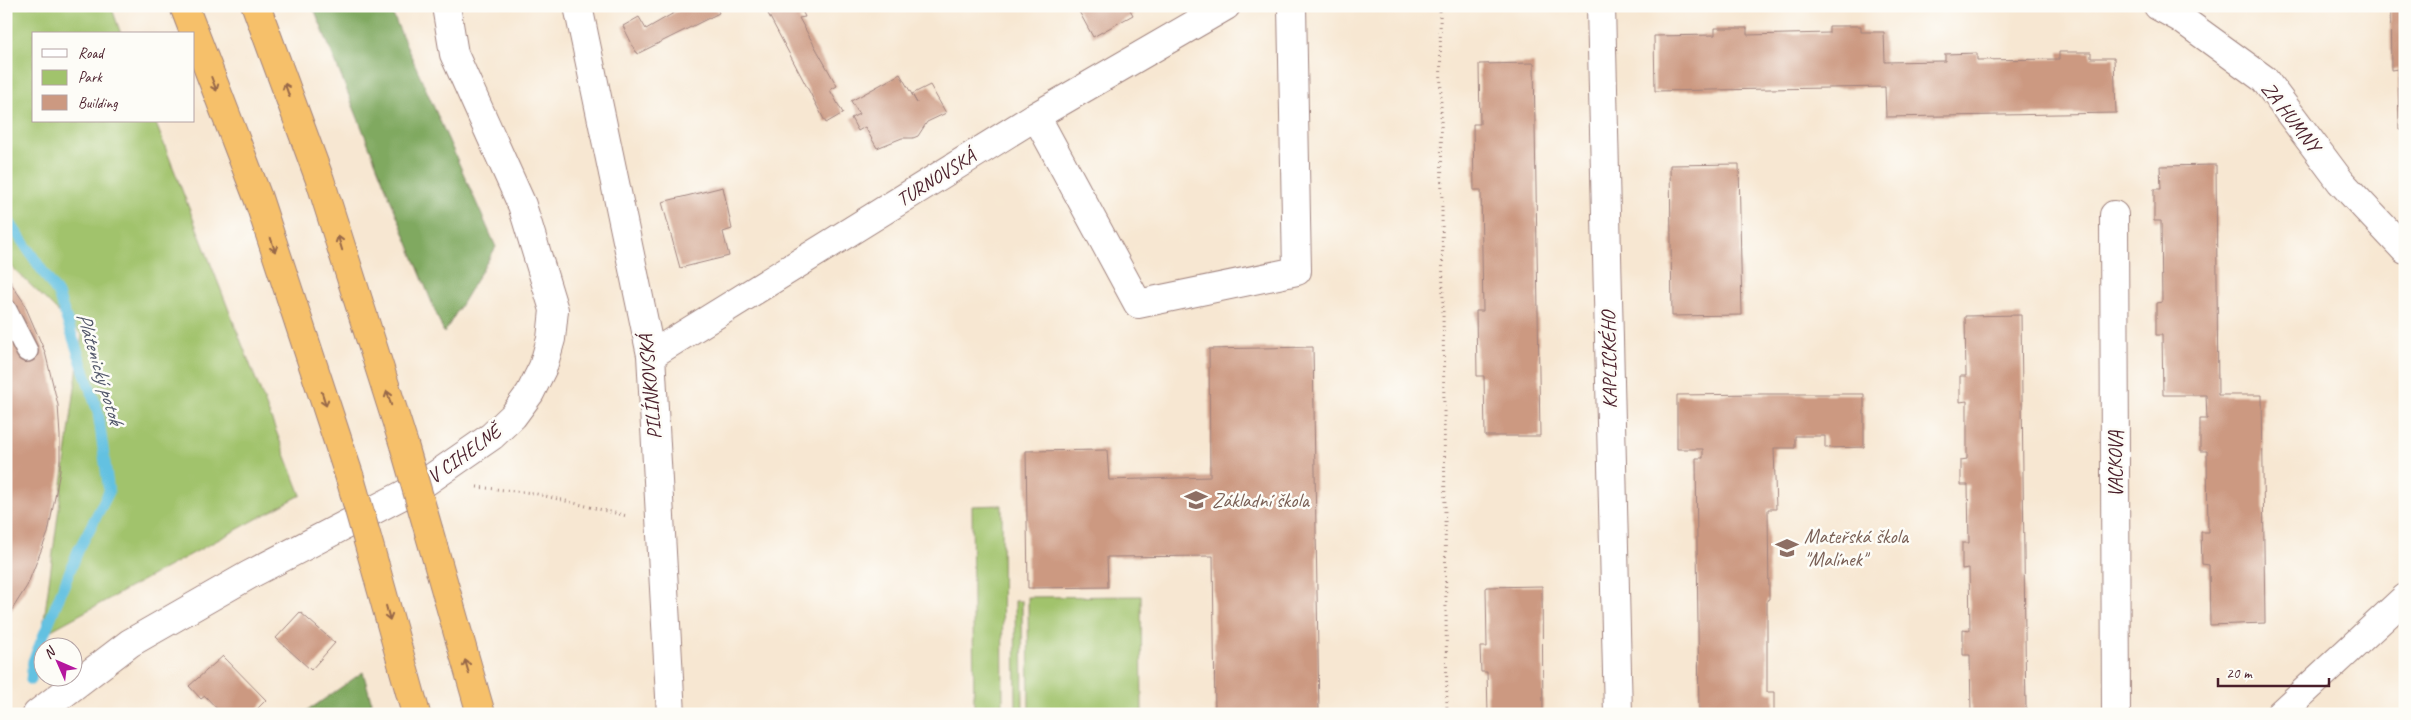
<svg xmlns="http://www.w3.org/2000/svg" width="2411" height="720" font-family="Caveat,sans-serif">
	<style>
		.green { fill: #a1c36c; stroke: #76714c }
		.forest { fill: #80a960; stroke: #656446 }
		.lines { fill: none; stroke-linecap: round; stroke-linejoin: round }
		.stream { stroke: #63c1e1; stroke-width: 11 }
		.building { fill: #cc9981 }
		.lane-casing { stroke: #a0837e; stroke-width: 24 }
		.street-casing { stroke: #a0837e; stroke-width: 30 }
		.highway-casing { stroke: #a0837e; stroke-width: 30 }
		.path { stroke: #a0837e; stroke-width: 3; stroke-dasharray: 1 4; stroke-linecap: butt }
		.lane { stroke: #fff; stroke-width: 21 }
		.street { stroke: #fff; stroke-width: 28 }
		.highway { stroke: #f6c06b; stroke-width: 28 }
		.highway-bridge-casing { stroke: #a0837e; stroke-width: 30; stroke-linecap: butt }
		.highway-bridge { stroke: #f6c06b; stroke-width: 28 }
		.oneway { stroke: #976748 }
		.labels { text-anchor: middle; dominant-baseline: central; stroke-width: 5; stroke-linejoin: round; paint-order: stroke }
		.street-label { font-size: 20px; fill: #4a1f2b; stroke: #fdfcf7 }
		.education-label { font-size: 20px; fill: #785e54; stroke: #fdfcf7; text-anchor: start }
		.water-label { font-size: 21px; font-style: italic; fill: #53586b; stroke: #fdfcf7 }
	</style>
	<rect width="100%" height="100%" fill="#fdfcf7"/>
	<filter id="ink" filterUnits="userSpaceOnUse"><feTurbulence type="fractalNoise" baseFrequency=".02" numOctaves="2"/><feDisplacementMap in="SourceGraphic" scale="10" xChannelSelector="R" yChannelSelector="G"/><feConvolveMatrix kernelMatrix="1 2 1 2 8 2 1 2 1" color-interpolation-filters="sRGB"/></filter>
	<filter id="wash" filterUnits="userSpaceOnUse"><feTurbulence type="fractalNoise" baseFrequency=".0096" numOctaves="4" result="noise"/><feDisplacementMap in="SourceGraphic" scale="20" xChannelSelector="R" yChannelSelector="G"/><feGaussianBlur stdDeviation="1.12" result="paint"/><feColorMatrix in="noise" values="0 0 0 0 0 0 0 0 0 0 0 0 0 0 0 0 0 1.4 0 .05"/><feComposite in="paint" operator="in"/></filter>
	<g filter="url(#wash)">
		<rect width="100%" height="100%" fill="#f7e7d2"/>
		<path class="green" d="M6,6H111L121,34H34V121H155L301,495L42,635L82,335L6,261Z
			M1002,505L1003,714H974L972,506Z
			M1141,596L1142,714H1029L1028,597Z
			M1015,601H1022L1023,714H1016Z"/>
		<path class="forest" d="M313,6H389L496,247L444,333Z
			M363,672L375,714H303Z"/>
		<g class="lines">
			<path class="stream" d="M6,217L58,294L98,412L109,492L78,551L33,661L31,680"/>
		</g>
		<g id="blocks">
			<path class="building" d="M686,6H716L719,13L637,54L623,26L639,17L646,29Z
				M764,6H800L805,17L799,18L837,86L830,90L843,113L826,123Z
				M1076,6H1128L1133,15L1093,37Z
				M2390,6H2405V130H2399L2398,69L2391,70Z
				M1829,26H1861V32H1884L1885,62L1945,61V54L1977,53V60L2059,59V52H2091V58H2114L2116,113L1886,117L1885,87L1655,91L1654,36L1715,35V28H1747V35L1829,33Z
				M1534,63L1540,436H1485L1484,376H1477L1476,311H1483L1481,190H1474L1473,124H1480L1479,64Z
				M900,74L917,103L912,94L930,85L946,113L927,122L918,136L913,138H902L877,148L865,127L858,131L851,118L859,114L851,101Z
				M1739,164L1742,315L1672,316L1670,165Z
				M2216,165L2218,395H2262L2265,623L2210,625L2209,565L2202,564L2201,532H2208L2207,451H2200V419H2207L2206,395H2163L2162,335H2156V303L2162,302L2161,221H2154V189H2161L2160,166Z
				M723,187L732,229L723,232L729,256L680,268L662,202Z
				M6,276L23,301L45,352L58,405L60,436V471L48,533L27,586L6,619Z
				M2021,315L2026,714H1971L1970,655H1963V629L1970,630L1969,568L1962,569V543H1969L1968,485H1961V460L1967,459V401L1960,402V376H1966L1965,316Z
				M1313,347L1319,714H1215L1213,556L1107,557L1108,587L1028,588L1026,451L1107,450L1109,480L1210,477L1209,349Z
				M1762,394H1864V447L1825,448V436H1795V448H1774L1776,509H1768L1769,599L1767,600V692H1774V714H1699L1696,458H1703V449H1677V395Z
				M1542,586L1543,714H1488L1487,672H1481L1480,647H1487L1486,587Z
				M300,612L335,643L311,670L276,638Z
				M223,656L266,700L252,714H222L205,696L201,699L189,686Z"/>
		</g>
	</g>
	<g filter="url(#ink)">
		<use href="#blocks" fill-opacity="0" stroke="#a0837e" stroke-width="1"/>
		<g class="lines">
			<defs>
				<path id="lane" d="M6,310L27,351"/>
				<path id="street" d="M578,6L651,355L671,714
					M1601,6L1618,714
					M2158,6L2180,18L2264,79L2341,182L2405,250
					M1036,116L1138,304L1297,271L1292,6
					M2114,215L2116,714
					M651,355L1036,116L1226,6
					M37,714L130,643L249,575L420,486L492,436L513,416L530,393L543,367L551,339L554,310L522,205L454,54L446,6
					M2280,714L2405,598"/>
				<path id="highway" d="M184,6L258,198L350,478
					M256,6L320,180L404,445
					M429,532L481,714
					M375,566L416,714"/>
			</defs>
			<use href="#lane" class="lane-casing"/>
			<use href="#street" class="street-casing"/>
			<use href="#highway" class="highway-casing"/>
			<path class="path" d="M1440,6L1447,714
				M477,487L533,493L627,516"/>
			<use href="#lane" class="lane"/>
			<use href="#street" class="street"/>
			<use href="#highway" class="highway"/>
			<defs>
				<path id="highway-bridge" d="M404,445L429,532
					M350,478L375,566"/>
			</defs>
			<use href="#highway-bridge" class="highway-bridge-casing"/>
			<use href="#highway-bridge" class="highway-bridge"/>
		</g>
		<defs><path id="oneway-shaft" d="M-6 0H5M1.5-3L5.5 0L1.5 3" fill="none" stroke-width="1.6" stroke-linecap="round" stroke-linejoin="round" transform="scale(1.25)"/></defs>
		<g class="oneway">
			<use href="#oneway-shaft" transform="translate(214 84) rotate(69)"/>
			<use href="#oneway-shaft" transform="translate(287 90) rotate(-110)"/>
			<use href="#oneway-shaft" transform="translate(340 243) rotate(-107)"/>
			<use href="#oneway-shaft" transform="translate(273 245) rotate(72)"/>
			<use href="#oneway-shaft" transform="translate(389 398) rotate(-107)"/>
			<use href="#oneway-shaft" transform="translate(324 399) rotate(72)"/>
			<use href="#oneway-shaft" transform="translate(388 613) rotate(75)"/>
			<use href="#oneway-shaft" transform="translate(467 667) rotate(-106)"/>
		</g>
	</g>
	<defs>
		<symbol id="school-bare" viewBox="-9 -9 18 18"><path d="M0-5L7-2L0 1L-7-2ZM-4 1L0 2.5L4 1V4Q0 6-4 4Z" fill="#8d6e63" stroke="#fdfcf7" stroke-width="2.5" paint-order="stroke"/></symbol>
	</defs>
	<g fill-rule="evenodd">
		<use href="#school-bare" x="1180" y="484" width="32" height="32"/>
		<use href="#school-bare" x="1771" y="532" width="32" height="32"/>
	</g>
	<g class="labels">
		<g class="street-label">
			<text transform="translate(2291 117) rotate(52)">ZA HUMNY</text>
			<text transform="translate(936 178) rotate(-32)">TURNOVSKÁ</text>
			<text transform="translate(1609 360) rotate(-91)">KAPLICKÉHO</text>
			<text transform="translate(650 387) rotate(-95)">PILÍNKOVSKÁ</text>
			<text transform="translate(464 454) rotate(-36)">V CIHELNĚ</text>
			<text transform="translate(2115 464) rotate(-90)">VACKOVA</text>
		</g>
		<g class="education-label">
			<text x="1212" y="500">Základní škola</text>
			<text x="1804" y="536">Mateřská škola<tspan x="1804" dy="23">"Malínek"</tspan></text>
		</g>
		<g class="water-label">
			<text transform="translate(100 368) rotate(73)">Plátenický potok</text>
		</g>
	</g>
	<rect width="2411" height="720" fill="none" stroke="#fdfcf7" stroke-width="25"/>
	<rect x="32" y="32" width="162" height="90" fill="#fdfcf7" stroke="#b5a4a5"/>
	<rect x="42" y="49" width="25" height="8" fill="#ffffff" stroke="#b5a4a5"/>
	<text x="78" y="58" font-size="15" fill="#4a1f2b">Road</text>
	<rect x="42" y="70" width="25" height="15" fill="#a1c36c" stroke="#b5a4a5"/>
	<text x="78" y="82" font-size="15" fill="#4a1f2b">Park</text>
	<rect x="42" y="95" width="25" height="15" fill="#cc9981" stroke="#b5a4a5"/>
	<text x="78" y="108" font-size="15" fill="#4a1f2b">Building</text>
	<g transform="translate(58 662) rotate(315)"><circle r="24" fill="#fdfcf7" stroke="#b5a4a5"/>
	<path d="M0-4L9 19L0 12L-9 19Z" fill="#b5179e"/>
	<text y="-8" font-size="14" font-weight="bold" text-anchor="middle" fill="#4a1f2b">N</text>
	</g>
	<path d="M2218 678v8h111v-8" fill="none" stroke="#4a1f2b" stroke-width="2.5"/>
	<text x="2226" y="678" font-size="15" fill="#4a1f2b" stroke="#fdfcf7" stroke-width="4" paint-order="stroke">20 m</text>
</svg>
